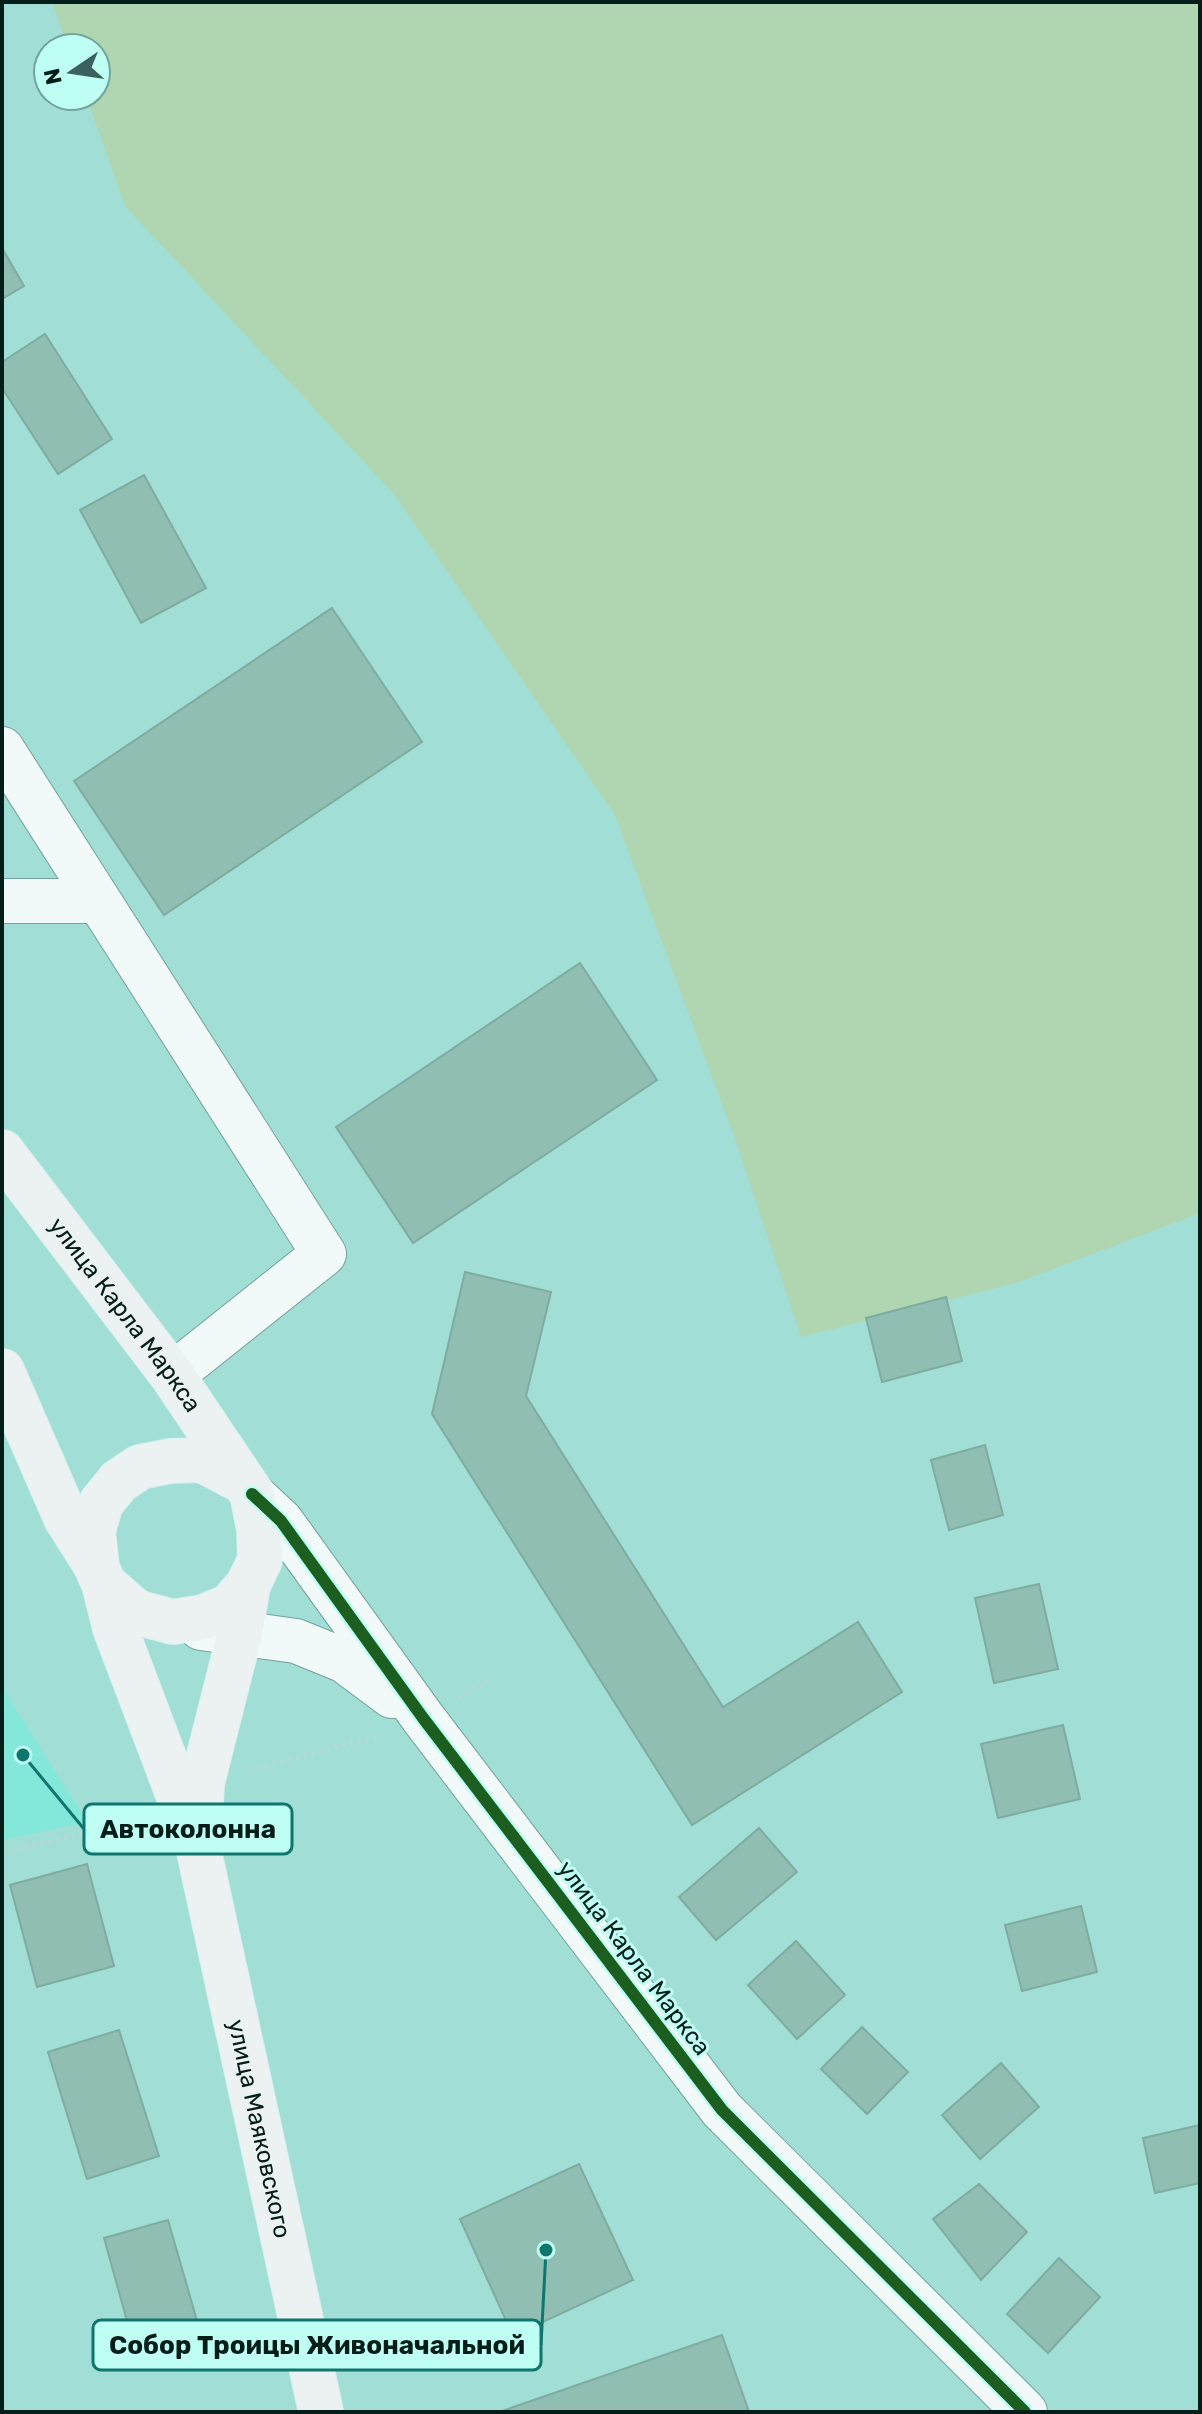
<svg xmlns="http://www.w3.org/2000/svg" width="1202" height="2414" font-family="Rubik,sans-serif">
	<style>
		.built { fill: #83e7da }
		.green { fill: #afd6b1 }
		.building { fill: #90beb2; stroke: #7eaca1; stroke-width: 2 }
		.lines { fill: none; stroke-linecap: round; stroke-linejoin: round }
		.minor-casing { stroke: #75a29d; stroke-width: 46 }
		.major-casing { stroke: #d4f0ed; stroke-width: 46 }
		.path { stroke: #c1d4d2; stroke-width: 5; stroke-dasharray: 2 6; stroke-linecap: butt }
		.minor { stroke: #f1faf9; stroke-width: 44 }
		.major { stroke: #ecf2f1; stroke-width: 44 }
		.cycleway-casing { stroke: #befef3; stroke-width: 17 }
		.cycleway { stroke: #1b5e20; stroke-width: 12 }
		.labels { text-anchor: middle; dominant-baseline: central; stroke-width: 6; stroke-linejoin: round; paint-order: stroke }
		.street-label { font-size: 24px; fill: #031d19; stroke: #befef3 }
		.leader { fill: none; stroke: #0f766e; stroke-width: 3 }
		.callout-dot { fill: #0f766e; stroke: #befef3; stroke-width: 3 }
		.callout { fill: #befef3; stroke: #0f766e; stroke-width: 3 }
		.callout-label { font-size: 26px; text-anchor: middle; font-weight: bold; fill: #031d19 }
	</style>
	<rect width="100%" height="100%" fill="#a0ded6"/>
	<path class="built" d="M2,1687L87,1822L2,1840Z"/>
	<path class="green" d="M52,2H1200V1213L1016,1283L801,1337L735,1139L615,815L394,494L125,206L86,96H96V48H68Z"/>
	<path class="building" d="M2,248L24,286L2,299Z
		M45,334L112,439L58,474L2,388V362Z
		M144,475L206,588L141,623L80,510Z
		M332,608L422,742L164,915L74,781Z
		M580,963L657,1080L413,1243L336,1127Z
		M465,1272L551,1292L526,1396L723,1707L858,1622L902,1692L692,1825L432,1414Z
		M946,1297L962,1361L882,1382L866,1318Z
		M985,1445L1003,1515L949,1530L931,1460Z
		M1039,1584L1058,1669L994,1683L975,1598Z
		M1063,1725L1080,1799L998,1818L981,1744Z
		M759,1828L797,1872L716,1940L679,1897Z
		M87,1864L114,1966L37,1987L10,1885Z
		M1081,1906L1097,1972L1022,1991L1005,1925Z
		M796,1941L845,1995L797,2039L748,1985Z
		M862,2027L908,2072L867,2114L821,2069Z
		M119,2030L159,2156L87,2179L48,2052Z
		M1001,2063L1039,2107L980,2159L942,2115Z
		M1200,2125V2183L1155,2193L1143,2138Z
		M579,2164L633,2280L513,2336L460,2219Z
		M979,2184L1027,2232L981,2280L933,2219Z
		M168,2220L202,2338L137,2357L104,2238Z
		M1059,2258L1100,2297L1048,2353L1007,2314Z
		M722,2335L749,2412H499Z"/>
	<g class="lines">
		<defs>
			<path id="minor" d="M2,749L324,1254L172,1375
				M2,901H99
				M252,1494L281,1521L423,1718L722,2110L1025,2412
				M201,1628L296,1641L345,1661L392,1696"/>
			<g id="major">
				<path id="s1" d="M2,1152L172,1375L252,1494L259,1529L260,1560L248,1585L230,1606L203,1617L173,1622L136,1612L104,1584L97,1568L93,1531L101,1503L119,1481L140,1467L170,1461L202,1460L244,1482"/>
				<path d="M2,1371L66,1518L97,1567"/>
				<path id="s2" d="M104,1584L115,1628L198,1847L321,2412"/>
				<path d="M199,1837L202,1783L240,1633L248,1585"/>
			</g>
		</defs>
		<use href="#minor" class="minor-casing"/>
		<use href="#major" class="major-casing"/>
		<path class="path" d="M459,1697L494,1677
			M250,1770L379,1736
			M2,1852L108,1828L137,1805"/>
		<use href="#minor" class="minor"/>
		<use href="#major" class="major"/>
		<defs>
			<path id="cycleway" d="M252,1494L281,1521L423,1718L722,2110L1025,2412"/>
		</defs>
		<use href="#cycleway" class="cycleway-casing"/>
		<use href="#cycleway" class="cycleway"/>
	</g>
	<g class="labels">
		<g class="street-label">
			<text stroke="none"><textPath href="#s1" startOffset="204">улица Карла Маркса</textPath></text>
			<text transform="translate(634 1958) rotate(53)">улица Карла Маркса</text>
			<text stroke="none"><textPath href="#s2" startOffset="568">улица Маяковского</textPath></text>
		</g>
	</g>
	<path class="leader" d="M23 1755L84 1829M546 2250L541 2345"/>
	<g class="callout-dot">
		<circle cx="23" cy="1755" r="8"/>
		<circle cx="546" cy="2250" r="8"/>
	</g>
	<g class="callout">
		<rect x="84" y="1804" width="208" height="50" rx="8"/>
		<rect x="93" y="2320" width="448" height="50" rx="8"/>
	</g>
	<g class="callout-label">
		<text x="188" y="1838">Автоколонна</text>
		<text x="317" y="2354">Собор Троицы Живоначальной</text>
	</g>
	<rect width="1202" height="2414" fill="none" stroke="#031d19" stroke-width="8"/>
	<g transform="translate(72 72) rotate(257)"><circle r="38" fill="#befef3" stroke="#73a49c" stroke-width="2"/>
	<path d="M0-6L14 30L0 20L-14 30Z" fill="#3a615b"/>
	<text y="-12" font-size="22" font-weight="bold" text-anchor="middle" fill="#031d19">N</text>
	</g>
</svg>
